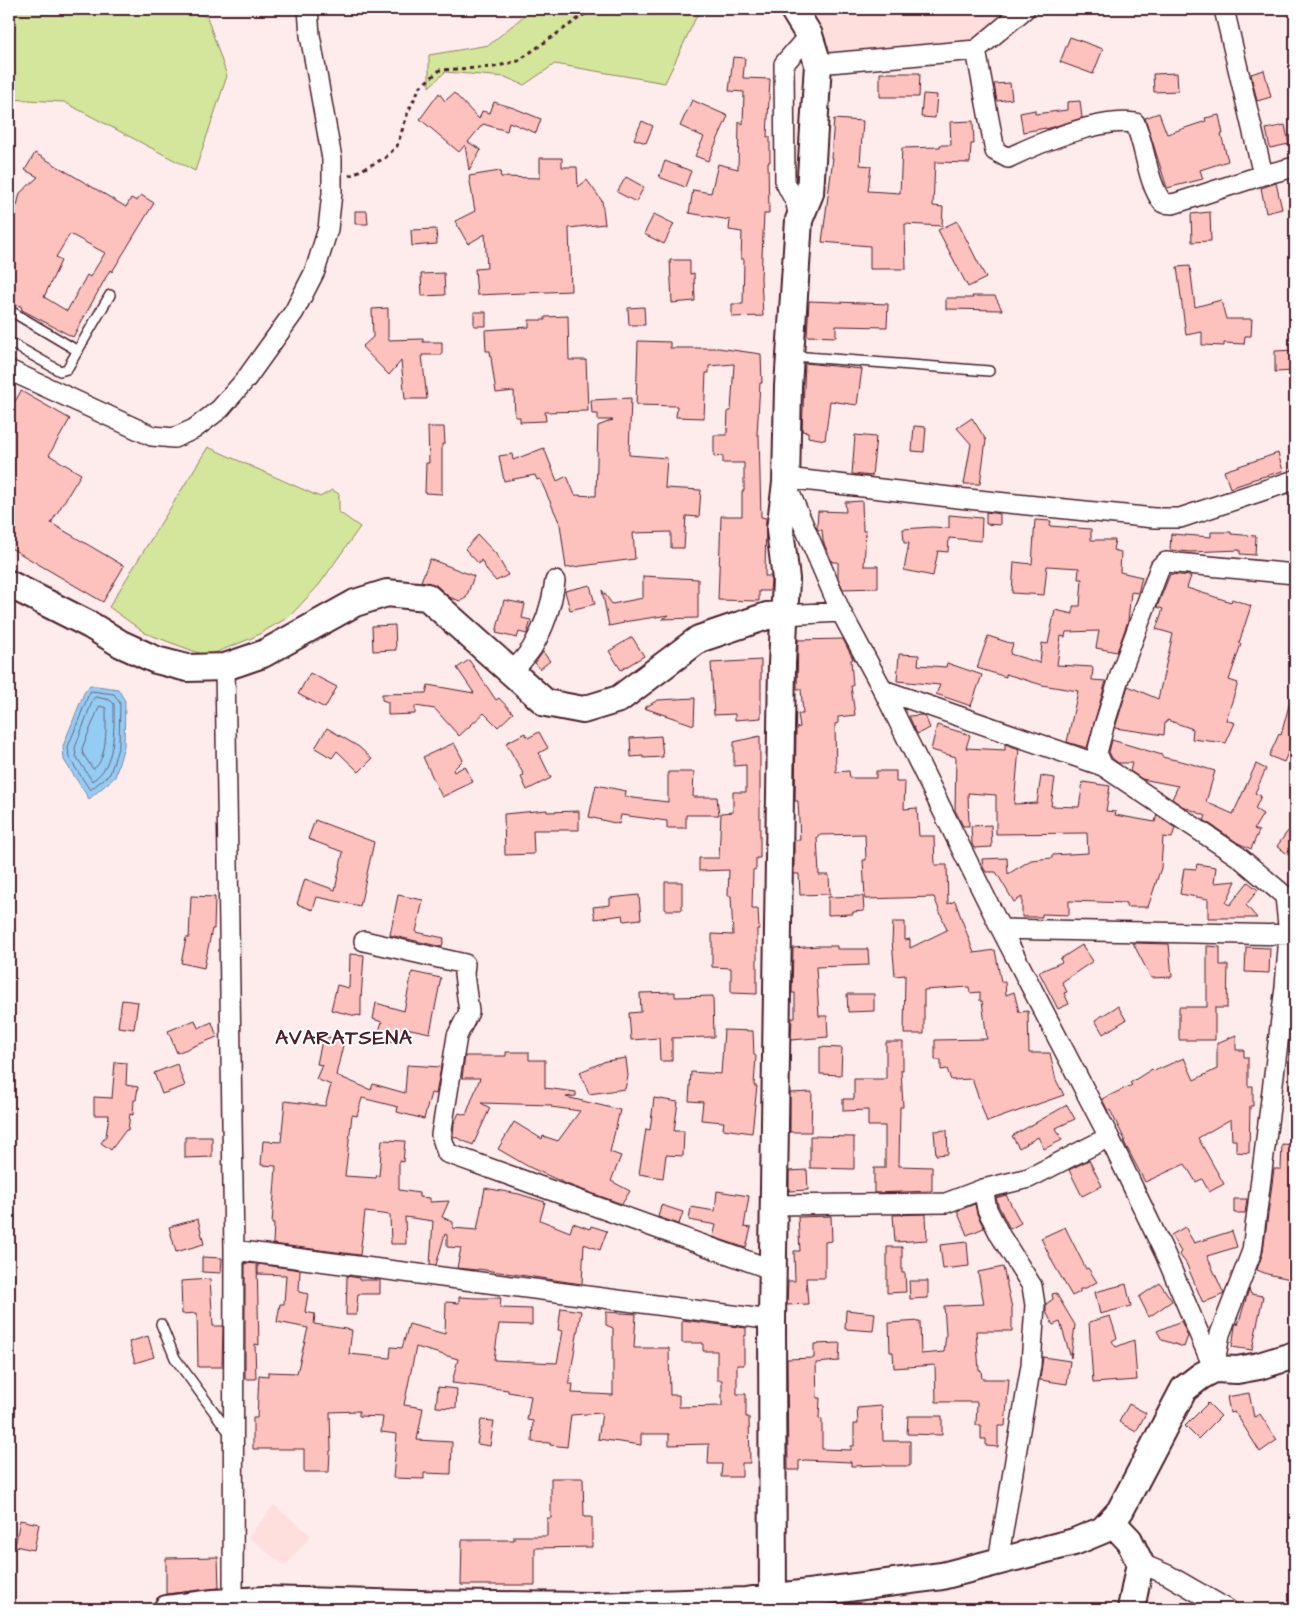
<svg xmlns="http://www.w3.org/2000/svg" width="1304" height="1618" font-family="'Architects Daughter',sans-serif">
	<style>
		.built { fill: #fedfde }
		.green { fill: #d3e69b; stroke: #8e8263 }
		.water { fill: #95ccf4; stroke: #7787a4 }
		.lines { fill: none; stroke-linecap: round; stroke-linejoin: round }
		.shore { stroke: #68647b; stroke-width: 1 }
		.building { fill: #fdc1be; stroke: #4a1f2b; fill-rule: evenodd }
		.lane-casing { stroke: #4a1f2b; stroke-width: 12 }
		.street-casing { stroke: #4a1f2b; stroke-width: 22 }
		.secondary-casing { stroke: #4a1f2b; stroke-width: 30 }
		.path { stroke: #4a1f2b; stroke-width: 3; stroke-dasharray: 4 4; stroke-linecap: butt }
		.lane { stroke: #fff; stroke-width: 9 }
		.street { stroke: #fff; stroke-width: 19 }
		.secondary { stroke: #fff; stroke-width: 26 }
		.labels { text-anchor: middle; dominant-baseline: central; stroke-width: 4; stroke-linejoin: round; paint-order: stroke }
		.district-label { font-size: 20px; font-weight: bold; letter-spacing: 1px; fill: #4a1f2b; stroke: #fff }
	</style>
	<rect width="100%" height="100%" fill="#feecec"/>
	<filter id="ink" filterUnits="userSpaceOnUse"><feTurbulence type="fractalNoise" baseFrequency=".02" numOctaves="2"/><feDisplacementMap in="SourceGraphic" scale="10" xChannelSelector="R" yChannelSelector="G"/><feConvolveMatrix kernelMatrix="1 2 1 2 8 2 1 2 1" color-interpolation-filters="sRGB"/></filter>
	<g filter="url(#ink)">
		<path class="built" d="M803,9H1022L978,48L832,60Z
			M274,1505L311,1535L285,1566L248,1537Z"/>
		<path class="green" d="M9,9H183L207,17L227,76L195,171L64,102L9,99Z
			M532,9H700L665,83L555,64L524,85L505,77L445,72L429,87V55L489,45Z
			M208,447L320,497L332,490L339,494V512L360,527L319,585L289,617L252,638L207,656L145,633L109,607Z"/>
		<path class="water" d="M90,685L118,689L125,701L124,746L115,777L89,799L64,760L63,746L84,693Z"/>
		<g class="lines">
			<path class="shore" d="M91,691L114,694L120,703L119,745L110,774L90,790L69,758L68,747L88,696Z
				M96,697L110,700L114,704C114,730 116,766 92,781L76,756L75,748L93,699Z
				M100,706L106,708C106,723 108,761 93,769L83,754L82,749Z"/>
		</g>
		<path class="building" d="M1070,37L1103,49L1093,74L1060,62Z
			M733,57L745,58L743,78L770,79L767,137H770V162H768L769,214H764L761,278L763,316L732,317V304H743L744,259H741L742,232L729,230L730,220L689,213L693,190L711,193L718,164L738,169L739,121L743,124L744,92L729,91Z
			M1264,70L1271,97L1257,101L1251,74Z
			M880,73H920L919,97H880Z
			M1177,73L1178,91L1154,92L1153,74Z
			M1010,83L1012,99L997,101L994,84Z
			M439,93L445,101L454,93L479,119L482,111L490,113L494,102L514,108L541,119L536,133L509,122L507,131L483,124L468,142L481,150L469,170L465,145L459,152L420,119Z
			M923,94L937,95L935,118L921,117Z
			M692,100L728,116L708,161L695,156L704,137L680,126Z
			M1080,101L1082,118L1046,129V128L1023,132L1020,113L1035,110V114L1067,110V102Z
			M1159,113L1167,134L1206,121L1205,118L1219,115L1223,134H1221L1228,161L1200,170L1203,179L1167,188L1145,118Z
			M834,119L863,121L860,165L871,166L868,191L900,193L902,148L940,147V145H951L950,122L973,121L974,144H971L970,163L935,162L933,206L943,207L942,226L905,224L906,269H870V246L822,242L833,158H831Z
			M642,121L653,126L646,143L634,139Z
			M1285,125L1289,144L1270,148L1266,129Z
			M35,153L126,207L131,198L137,201L141,195L154,203L112,272L110,270L73,337L22,310L21,306L9,304V202L17,206L20,193L38,177L25,170ZM70,234L105,253L90,277L87,275L67,311L44,297L61,261L56,257Z
			M540,158H562V167H577L578,187L587,180L602,201L605,224L569,228L571,291L477,295L475,269L487,268L485,234L468,244L455,221L475,211L469,176L500,171L501,177L540,178Z
			M665,161L691,171L685,187L659,177Z
			M626,177L644,187L636,202L617,192Z
			M1276,183L1282,209L1266,213L1261,188Z
			M355,211H367L368,224H355Z
			M1210,212L1211,241L1192,242L1191,214Z
			M654,214L674,224L664,244L644,234Z
			M957,221L986,278L968,287L938,230Z
			M436,229L437,244L412,246L411,230Z
			M670,260H690V274L694,273L695,301L672,303Z
			M1190,266L1195,307L1221,300L1226,319H1252L1251,336H1245L1244,344L1224,343V346L1202,345V332L1186,335L1177,267Z
			M444,273L445,295L422,296L421,274Z
			M972,296H995L1002,310L946,309V298H973Z
			M809,301L888,304L887,327L836,326V337L807,336Z
			M644,307L645,325H629L628,308Z
			M388,308V340L423,339V342H442V355H422L427,399H405L401,361L389,375L362,347L373,337L372,309Z
			M474,312H486V326H474Z
			M568,316L569,360H586L588,411L545,412L546,421L520,422V417H515L514,391L496,393L490,351H486L485,330L529,327V320H545V317Z
			M638,341L670,342V348H718L761,354L762,383H760L757,435H759L761,517L766,518L765,576H771V580L770,591H759V601L718,600L721,516H742V491H744V463H723V456L714,457V435H727L728,411H731L734,364L709,366V373H706L704,418L676,417L677,406L636,405Z
			M1294,350L1295,371L1275,372V351Z
			M805,363L862,369L857,405L830,401L825,440L808,437V432L802,431Z
			M21,391L70,419L49,455L81,474L51,523L124,566L103,602L9,547V412Z
			M631,398L629,455L667,458L665,488L701,490L699,517L686,516L684,548H671V532L633,533L635,559L566,568L560,524L540,479L537,480L535,475L504,481L499,456L512,454L513,460L544,448L557,481L567,476L575,495L596,496L598,426L613,420H598V414H592L591,400Z
			M972,418L986,440L980,484H964L971,444L957,428Z
			M914,426L926,427L924,452L912,451Z
			M428,427H444L445,444H442V494L425,493L426,463H429Z
			M855,435L876,437L872,476L852,474Z
			M1278,453L1283,471L1251,480V481L1230,488L1224,471Z
			M862,501L863,531H866L864,566H878V588L843,589L838,578V562H832L823,541L822,530H818L817,528L818,511L846,512L845,502Z
			M986,512L1000,514V525L986,524Z
			M949,515L982,518L981,541L949,538L948,552L938,551L933,576L904,570L909,543H904L903,529L932,527L949,528Z
			M1035,520L1051,521L1050,526L1091,529V540H1115L1113,550L1121,552L1120,572L1142,577L1138,593L1131,592L1128,621L1117,652L1096,648L1099,631L1066,632L1065,637L1061,636L1057,665L1093,667L1092,680L1106,681L1087,748L1067,742L1078,691L1042,685L1006,674V677L977,668L988,636L1013,644L1010,654L1040,663L1042,643L1048,644L1055,610L1073,614V606H1080L1082,579H1078L1079,568L1047,566L1044,595L1012,593L1014,562L1032,564Z
			M1211,532H1231V534L1256,536L1255,555L1240,554V550L1190,552L1170,550L1171,534L1211,537Z
			M478,535L496,554L508,575L496,581L488,572L481,560L479,564L465,549Z
			M430,559L474,576L466,598L460,601L449,597L436,585L421,581Z
			M1170,574L1191,576L1187,588L1231,602L1232,599L1251,606L1239,643L1241,644L1229,680L1238,683L1226,720L1235,723L1226,743L1192,739L1193,729L1167,720V722H1165L1164,735L1115,728L1128,686L1158,699L1173,634L1156,629L1163,609L1157,607Z
			M643,576L698,579V618L662,619L669,615L623,622L624,623L609,626L602,590L612,604L643,598Z
			M590,585L595,604L570,610L565,591Z
			M504,600L525,604L522,618L531,620L527,634L519,632L517,638L496,633Z
			M395,625L396,650L373,651L372,626Z
			M632,637L644,656L621,670L609,651Z
			M843,639L853,659L851,660L853,686H851L855,715L838,717V723L835,724L836,772L849,771L850,778H876V771H896V782H905L904,809L917,808L919,836H934L935,865H947L948,904L955,901L974,953L995,950L1001,982H1005L1006,995L1014,992L1019,1012L1028,1011L1029,1053H1050L1056,1080L1064,1095L987,1122L972,1079L951,1080L947,1069L941,1070V1060H935V1040L987,1039L982,1001H980V992L970,993L969,987L924,990V1034H904L905,975L895,976L892,941L893,922H905V940L910,939V948L947,930L934,897L865,899L863,860H866L865,834L818,835L819,837H817L819,875H829L830,894L800,895L799,874H794V840H800L798,801H795L796,728L800,727L798,714H803L801,689H797L798,640Z
			M543,652L550,661L540,669L535,663Z
			M899,654L919,655L918,665L946,667L947,663L982,675L971,706L936,694L940,685L897,681Z
			M469,660L496,700L499,698L513,713L498,727L484,713L459,736L435,709L415,706V714L388,715V702L382,700V694L426,693L428,685L474,693L457,668Z
			M761,660V718L735,720V714L714,715L711,663Z
			M310,673L337,687L325,708L298,694Z
			M695,698L694,725L644,708L658,700Z
			M1291,698L1295,699V737L1284,762L1269,756L1279,734L1281,735Z
			M922,715L925,716L930,728L917,734L909,716Z
			M937,725L970,735L966,748L1005,750V744L1019,749L1014,804L1037,803L1041,776L1055,778L1051,806L1079,807L1083,782L1110,786L1106,811L1116,812L1115,815L1155,822L1157,815L1175,828L1172,838L1163,837L1161,868L1148,907H1126V903L1069,901V915L1042,914V917H1022V897L1014,902L996,872H986L983,867L982,859L1007,858L1008,874L1031,860L1052,858V855L1088,853L1087,833L996,834V795L968,793L969,826H963L955,810L956,757L931,750Z
			M327,728L359,747L372,759L359,772L337,751L332,758L315,748Z
			M539,732L548,748L539,753L551,778L527,790L521,777L524,775L506,743L525,733L528,738Z
			M661,736L663,757L643,758V756L631,757L630,738Z
			M760,736V858H756V869L753,870L752,909H758L759,929H757V994L731,993V968L712,967V934L733,935L731,896H728L729,870L699,871V858H719L721,813L733,812V792H746V765L734,766V742Z
			M1112,740L1162,755V757L1185,762L1215,771L1206,802L1233,814L1256,764L1266,769L1255,793L1261,796L1255,809L1263,814L1254,829L1259,831L1251,849L1238,843L1204,820L1206,816L1182,806L1172,799L1178,786L1142,779L1130,771L1132,763H1118L1112,758L1109,752Z
			M454,743L463,760L453,770L454,772L465,766L473,782L442,797L423,757Z
			M668,772H694L693,797H717L719,815H686V828H667V821L621,815L619,824L589,817L596,785L626,791L625,797L668,802Z
			M547,810V812L579,811V830H533L534,854L505,855L504,814Z
			M315,820L374,842L360,906L317,897L313,910L297,904L305,879L335,890L343,852L308,839Z
			M991,825L992,847L974,848L972,844L971,826Z
			M1288,831L1295,837V860L1277,846Z
			M1197,864L1216,867L1214,883L1236,881L1226,903L1230,905L1248,882L1258,890L1246,905L1257,918H1208V899L1180,894L1184,868L1196,869Z
			M665,882H682V910H665Z
			M398,895L423,900L416,932L444,938L442,947L390,935Z
			M639,895L641,919L624,921L623,915L595,919L593,907L610,905V898Z
			M191,896L215,897L214,929H212L204,968L181,963L186,938H189Z
			M863,896L864,911L853,912V914L828,915V897Z
			M1133,943L1169,944L1172,977L1151,978Z
			M1082,945L1093,961L1062,982L1067,992L1064,993L1069,1004L1058,1009L1039,972L1062,962L1060,959Z
			M818,946H837V949H868L869,965L816,967L819,1016H827L828,1037L791,1040L792,1018H795V993H792L793,948Z
			M1207,946L1220,947V965H1228L1227,1008H1215V1040H1179V1007H1207Z
			M1246,947L1270,948L1269,973L1245,972Z
			M350,954L364,955L361,999V1016L357,1015L356,1016L331,1010L337,985L349,988Z
			M412,972L441,978L430,1033L406,1028L401,1044L377,1037L382,1022L373,1019L376,1003L404,1011Z
			M675,992V997L713,996L714,1037L672,1038V1061H660L659,1038L631,1040L629,1013L641,1012L640,993Z
			M847,994H874V1011L848,1012Z
			M122,1000L138,1002L134,1029L118,1027Z
			M1118,1006L1126,1020L1103,1034L1095,1020Z
			M195,1020L198,1028L212,1022L217,1037L177,1053L168,1031Z
			M724,1030L753,1031L754,1055L756,1056L754,1086H757L752,1133L723,1129L724,1122L701,1120L703,1102L689,1101L691,1072L721,1074Z
			M1236,1035V1050H1244V1057H1248V1086H1253V1106H1250L1249,1153L1236,1152V1140H1232L1231,1119L1198,1138L1224,1184L1209,1192L1202,1179L1196,1182L1185,1164L1145,1182L1124,1142L1125,1140L1110,1110L1108,1111L1102,1099L1132,1085L1130,1083L1152,1069L1154,1071L1184,1058L1194,1080L1217,1069V1043Z
			M323,1036L344,1041L336,1075L371,1090L373,1084L405,1093L407,1065L441,1067L436,1094L431,1093L424,1119L397,1112L398,1107L362,1098L357,1116L352,1115L345,1176L376,1178L377,1175L379,1176L382,1140L405,1141L403,1162L399,1161V1190L419,1193V1197L430,1198V1202L449,1201L442,1217L453,1222V1228L477,1230L485,1188L519,1194L545,1202L540,1220L570,1232L573,1223L590,1229L591,1226L607,1231L600,1250L584,1244L582,1284L478,1269L477,1270L457,1268L461,1248L447,1247V1235L445,1234L436,1265L430,1264L433,1221L405,1217L406,1244H391L390,1215L365,1212L360,1255L273,1244L274,1224H272L276,1166L261,1165L263,1141L281,1142L285,1101L325,1106L331,1085L316,1079L322,1065L317,1064Z
			M886,1042H903V1070H901L903,1107H900L899,1166L932,1167V1191L874,1193V1168H885V1126H868V1110L843,1111V1099H854V1079H886Z
			M820,1047L842,1048L841,1075L820,1074Z
			M506,1052H529V1060H545V1088L576,1092V1096L566,1097L620,1110L610,1152L621,1156L611,1181L630,1191L622,1204L569,1185L529,1167L498,1149L514,1122L542,1139L543,1136L558,1141L580,1111L551,1107V1105L481,1103L490,1108L473,1145L453,1136L454,1123L459,1113L466,1115L480,1078H462L465,1056H506Z
			M626,1058L628,1076L625,1089L589,1094L580,1072L606,1061Z
			M115,1062L127,1063L126,1085L138,1087L136,1100H134L133,1115L130,1114L128,1130H126L111,1150L101,1143L106,1136L109,1115H94V1097L112,1098Z
			M177,1064L185,1086L162,1094L154,1073Z
			M812,1092L811,1132H790V1093Z
			M654,1098L678,1102L674,1131H684L683,1156L666,1155L663,1178L639,1174L646,1129L650,1130Z
			M1067,1105L1075,1119L1056,1128L1062,1140L1044,1149L1038,1137L1019,1148L1012,1136Z
			M947,1130L948,1154L936,1155L934,1131Z
			M810,1136L854,1137V1169L810,1168Z
			M185,1137H212V1157L185,1158Z
			M1282,1144L1295,1145V1280L1267,1274L1257,1270L1263,1252L1274,1169H1281Z
			M1089,1160L1102,1186L1082,1196L1069,1170Z
			M807,1170L808,1190L789,1191V1171Z
			M717,1191L749,1196L744,1227L751,1228L746,1248L713,1237L716,1225L689,1220L691,1207L715,1211Z
			M1006,1195L1021,1223L1010,1229L998,1205L996,1198Z
			M1234,1199H1247L1245,1213H1234Z
			M975,1204L977,1214L984,1228L967,1235L957,1211Z
			M661,1205L683,1212L679,1224L658,1217Z
			M926,1214L927,1240L895,1242L893,1215Z
			M831,1216L832,1241L825,1242V1278H806L808,1304L787,1305L788,1281H795L794,1251H800L798,1217Z
			M198,1219L204,1244L176,1252L169,1227Z
			M1065,1227L1086,1269L1088,1268L1097,1282L1084,1289H1080V1292L1072,1296L1053,1263L1041,1238Z
			M1185,1227L1194,1243L1232,1231L1237,1247L1207,1256L1224,1294L1203,1303L1186,1263L1179,1254L1181,1252L1171,1235Z
			M967,1242L969,1266L943,1269L940,1245Z
			M887,1247H902V1273H905L906,1292L887,1293Z
			M202,1257L222,1258L221,1273L202,1272Z
			M245,1263L257,1264L259,1345L255,1344L256,1379H245Z
			M258,1264L300,1270L299,1292L308,1294L305,1312L315,1314L314,1324L352,1330L349,1354L390,1358L391,1347L402,1348L409,1324L445,1334L446,1302L459,1303V1297L477,1298H501L500,1308L532,1309V1325L499,1324L494,1360L557,1363L563,1331L558,1330L561,1308L581,1311L569,1384H573L572,1393L613,1395V1328L606,1325V1312L636,1314L634,1348H669L670,1395H679V1407L722,1406V1380H717V1351H703V1343H682V1320L746,1328V1336H744V1365H737V1394H746V1417H749L750,1463H742V1477H721L722,1464H708L709,1444L669,1445V1434H641V1445L598,1439L602,1413L571,1415L567,1447L550,1445V1443L532,1442L533,1421L527,1420L531,1396L508,1392V1390L452,1383L458,1359L416,1347L404,1405L423,1408L417,1440L452,1442L451,1474L424,1473V1479L393,1478L397,1434L381,1432L383,1417L359,1416V1411L330,1412L331,1451H330L329,1472H304V1449H253V1418H257L259,1375L268,1376V1372L297,1373L308,1328L277,1322L280,1304H284L286,1275L258,1274Z
			M1003,1267L1012,1308V1331H976L979,1370H981L982,1379H1009L1005,1426H998V1447L986,1446V1439H981V1425H976L977,1402H936L935,1365L894,1368L893,1352H890L889,1323L920,1321L921,1354L944,1352L946,1334L944,1306L984,1304L978,1272Z
			M347,1276L359,1278V1280H380V1294H358L356,1315H346Z
			M210,1279L213,1326H223L222,1367H198L197,1313L182,1314L181,1281Z
			M909,1281H928V1298L910,1299Z
			M1160,1283L1172,1301L1149,1317L1139,1297Z
			M1126,1284L1131,1306L1100,1314L1095,1292Z
			M1249,1289L1251,1294L1263,1296L1252,1350L1232,1347L1235,1326L1237,1322L1238,1325Z
			M1056,1293L1075,1325L1071,1358L1060,1322L1053,1325L1046,1312V1304L1053,1299L1052,1294Z
			M846,1310L875,1313L873,1331L845,1329Z
			M1110,1316L1117,1338L1112,1341L1116,1347L1134,1340L1137,1380L1093,1383L1089,1322Z
			M1181,1321L1188,1336L1184,1347L1162,1340L1157,1331Z
			M148,1336L154,1357L135,1363L129,1342Z
			M840,1343L839,1361L816,1363L817,1398H820L819,1418L822,1419V1449L851,1450V1446H854V1424H858L857,1408L882,1406L883,1441H910V1466H885V1465L851,1466V1462L805,1460L799,1461V1470H788L787,1359L814,1358V1344Z
			M1043,1357L1070,1361L1067,1384L1040,1380Z
			M438,1387L457,1389L456,1408L436,1407Z
			M1249,1393L1254,1417L1260,1414L1277,1440L1260,1452L1235,1412L1230,1413L1227,1397Z
			M1208,1403L1221,1416L1198,1439L1185,1426Z
			M1129,1404L1146,1413L1136,1432L1119,1422Z
			M908,1416H942V1435L907,1434Z
			M481,1420L494,1421L490,1446L477,1444Z
			M551,1478H583L584,1517H592V1547L535,1548V1585H461L462,1540H514V1536H547V1518H551Z
			M20,1520L39,1524L34,1550L15,1546Z
			M218,1557L219,1588L166,1594V1558Z"/>
		<g class="lines">
			<defs>
				<path id="lane" d="M9,310L78,351
					M9,342L60,371L67,369L110,295
					M793,356L989,371
					M161,1324L175,1358L231,1435"/>
				<path id="street" d="M976,50L995,151L1008,158C1041,142 1099,118 1135,123C1146,148 1147,183 1163,203L1173,204L1263,175L1224,9
					M818,64L976,50L1025,9
					M1263,175L1295,167
					M799,220L796,203L785,182L784,64L809,35
					M9,370L152,436L174,438L194,429L220,409L246,379L294,312L315,271L328,229L332,193V159L310,35L308,9
					M786,478L958,498L1154,518H1180L1295,480
					M786,484L841,612L883,690L1001,929L1109,1137L1165,1254L1214,1369
					M783,615L841,612
					M225,667L234,1250L233,1602
					M512,673C518,665 526,657 532,648C544,628 552,604 555,581
					M883,690L1103,766L1239,857L1285,896L1289,935L1285,987L1252,1251L1220,1334L1214,1369
					M1103,766L1097,753L1104,726L1121,672L1160,567L1166,562L1295,574
					M1001,929L1295,935
					M364,941L465,964L464,974L469,1012L457,1036L441,1135L447,1153L773,1270
					M983,1189L987,1209L1000,1235L1032,1286L1035,1305L1031,1365L998,1561
					M773,1205L946,1203L983,1189L1029,1178L1109,1137
					M234,1250L772,1320
					M1140,1563L1168,1575L1227,1609"/>
				<path id="secondary" d="M9,584L90,625L121,644L156,660L187,668L225,667L263,654L355,603L387,593L427,597L546,703L583,710L619,699L699,639L767,616L783,615
					M1111,1521L1129,1540L1140,1563L1131,1609
					M167,1609L214,1603L264,1600L412,1604L593,1606L746,1601L942,1576L1074,1542L1103,1530L1120,1511L1184,1389L1201,1376L1214,1369L1237,1370L1259,1366L1295,1355
					M773,1609L772,1320L782,664L786,579L780,530L786,483L788,386L799,220L810,193L818,64L809,35L793,9"/>
			</defs>
			<use href="#lane" class="lane-casing"/>
			<use href="#street" class="street-casing"/>
			<use href="#secondary" class="secondary-casing"/>
			<path class="path" d="M349,176L385,158L397,146L408,112L420,87L440,70L494,67L518,61L592,9"/>
			<use href="#lane" class="lane"/>
			<use href="#street" class="street"/>
			<use href="#secondary" class="secondary"/>
		</g>
	</g>
	<g class="labels">
		<g class="district-label">
			<text x="344" y="1038">AVARATSENA</text>
		</g>
	</g>
	<rect width="1304" height="1618" fill="none" stroke="#fff" stroke-width="30"/>
	<rect x="15" y="15" width="1274" height="1588" fill="none" stroke="#4a1f2b" stroke-width="2" filter="url(#ink)"/>
</svg>
